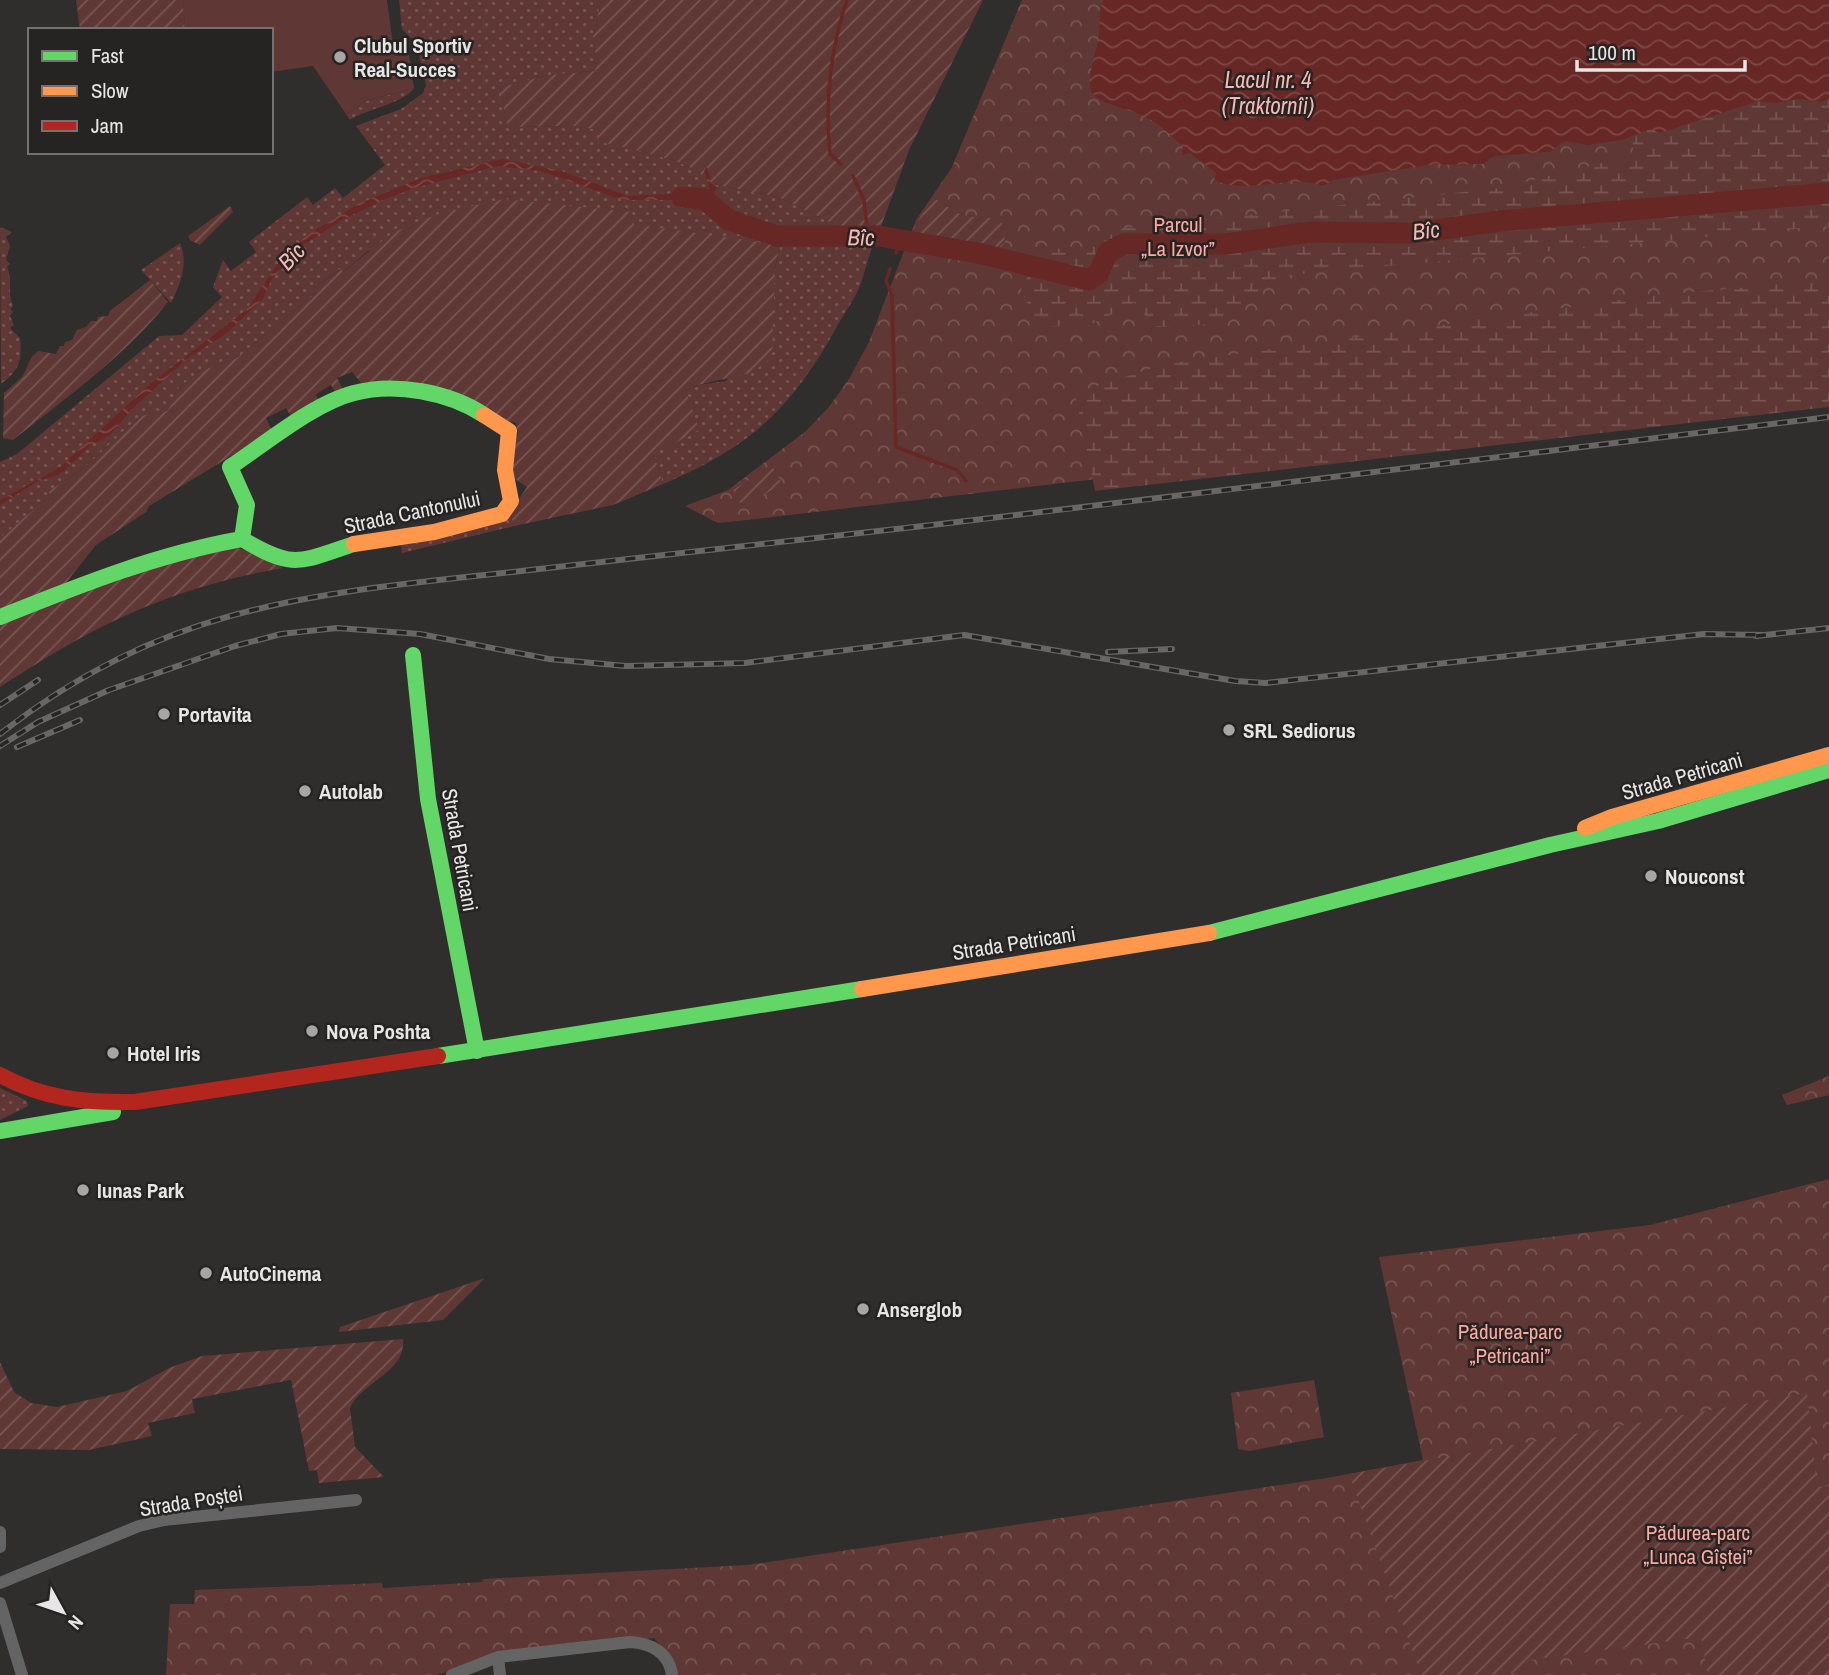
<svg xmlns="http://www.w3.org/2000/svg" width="1829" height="1675" font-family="'Archivo Narrow',sans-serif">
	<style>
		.grass { fill: url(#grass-dots) }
		.forest { fill: url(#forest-crowns) }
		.wetland { fill: url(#wetland-marsh) }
		.garden { fill: url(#garden-furrows) }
		.pitch { fill: #5f3835 }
		.water { fill: url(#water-waves) }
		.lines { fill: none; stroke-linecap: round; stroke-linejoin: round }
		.stream { stroke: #672825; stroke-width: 3.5 }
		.river { stroke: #672825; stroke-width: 21 }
		.street { stroke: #656464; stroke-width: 12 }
		.fast { stroke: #63d668; stroke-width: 16 }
		.slow { stroke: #ff974d; stroke-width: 16 }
		.jam { stroke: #b3261e; stroke-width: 16 }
		.rail-casing { stroke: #676766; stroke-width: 6 }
		.rail { stroke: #262323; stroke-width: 3.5; stroke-dasharray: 10; stroke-linecap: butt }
		.poi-dot { fill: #a7a5a5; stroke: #262323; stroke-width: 2.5 }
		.labels { text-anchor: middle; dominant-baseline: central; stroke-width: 5; stroke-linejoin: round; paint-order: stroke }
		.poi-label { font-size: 21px; font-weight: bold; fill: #e7e5e5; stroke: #262323; text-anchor: start }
		.park-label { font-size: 21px; fill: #fda79f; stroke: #262323 }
		.street-label { font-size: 21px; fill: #e7e5e5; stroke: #262323 }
		.water-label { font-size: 23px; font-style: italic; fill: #fab8b2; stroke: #262323 }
	</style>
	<defs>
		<pattern id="grass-dots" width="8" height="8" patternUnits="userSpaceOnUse" patternTransform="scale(1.75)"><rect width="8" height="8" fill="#5f3835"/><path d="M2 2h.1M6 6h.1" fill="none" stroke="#765552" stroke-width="1.8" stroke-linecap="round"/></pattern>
		<pattern id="forest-crowns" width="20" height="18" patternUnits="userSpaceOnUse" patternTransform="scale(1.75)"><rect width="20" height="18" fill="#5f3835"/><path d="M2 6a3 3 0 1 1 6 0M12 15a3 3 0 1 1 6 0" fill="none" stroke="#765552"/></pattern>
		<pattern id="wetland-marsh" width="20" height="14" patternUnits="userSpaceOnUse" patternTransform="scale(1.75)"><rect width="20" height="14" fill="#5f3835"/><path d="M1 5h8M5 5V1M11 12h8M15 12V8" fill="none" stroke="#765552"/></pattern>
		<pattern id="garden-furrows" width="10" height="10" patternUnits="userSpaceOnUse" patternTransform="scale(1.75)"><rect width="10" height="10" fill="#5f3835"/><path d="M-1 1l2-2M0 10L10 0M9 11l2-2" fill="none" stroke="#765552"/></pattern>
		<pattern id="water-waves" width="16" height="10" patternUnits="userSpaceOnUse" patternTransform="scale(1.75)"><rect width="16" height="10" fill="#672825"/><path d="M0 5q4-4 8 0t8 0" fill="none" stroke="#7d4744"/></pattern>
	</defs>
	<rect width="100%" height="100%" fill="#2f2e2d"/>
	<path class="grass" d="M399,0H601L592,41L596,55L595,71L549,75L500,87L507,127L571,126L602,130L597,141C626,149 695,159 711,184L778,197L840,227L879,232C870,249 867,265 861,283C855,299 843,315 835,330C789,412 749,447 663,484L654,454L686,391L698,385L726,381L775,268L780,246L633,224L368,251L343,272L340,269L314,288L316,293L237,358L198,372L174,392L178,396L169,409L160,414L138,418L85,467L49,491L50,496L0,538V462L17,454L159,336L182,335L222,297L213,287L223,260L231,271L256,252L249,242L307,197L313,205L335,188L343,198L385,165L356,126L401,109L423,93L426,85L416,43L402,29Z
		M414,88C403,104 368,108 350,120L346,114L366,101Z
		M0,227L12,232L6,237L10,246L6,260L10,264L7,267C13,280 7,292 13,306L10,309L13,312L10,316L14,325L10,328L20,338C22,361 20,369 1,384Z
		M180,243C189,263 180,285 171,303L141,270Z
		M510,512L514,526L402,553L401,544Z
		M0,1088L27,1101L28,1106L0,1120Z"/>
	<path class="forest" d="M1022,0H1829V393L738,521L718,523L685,506L728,490L806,431L828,408L849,379L869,342L916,220L952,167Z
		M1829,1076V1095L1787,1105L1782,1095Z
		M1829,1179V1675H678L665,1651L654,1638L504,1656L436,1675H166L170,1604H194L195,1590L382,1583L383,1588L482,1582L483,1579L748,1565L1327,1478L1423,1460L1379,1257L1650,1225Z
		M1314,1380L1324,1437L1249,1451L1238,1449L1231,1393Z"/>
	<path class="wetland" d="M1829,86V226L1287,275L1211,324L1155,327L1134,303L1090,325L1039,327L1021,290L1042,245L1077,253L1099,231L1501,188L1634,155L1631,129Z
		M1829,280V407L1095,491L1075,393L1165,364L1648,296Z"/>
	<path class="garden" d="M76,0H183L185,30H80Z
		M601,0H983L909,150L879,232L840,227L778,197L711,184C695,159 626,149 596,141L602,130L571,126L507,127L500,87L549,75L595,71L596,55L592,41Z
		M932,197L963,216L991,218L1003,224L1005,242L998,248L909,237Z
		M504,199L632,212L634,224L780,245L775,268L772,358L751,373L698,385L686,391L699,430L654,454L663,484L613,505L514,526L510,512L527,487L512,477L513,441L518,434L516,423L383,385L382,381L361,383L352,372L337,378L343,389L336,393L331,385L316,394L319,402L294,422L286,408L266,418L272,431L149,506L146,512L96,545L65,584L0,612V538L50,496L49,491L85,467L138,418L157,410L160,414L168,410L177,396L174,392L198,372L237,358L316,293L314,288L341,269L343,272L392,233L441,213Z
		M230,206L233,212L200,245L190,240L188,236Z
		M150,280L168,302C125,356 67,397 13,440L3,438L4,393L23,376L31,358L38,351L56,354L60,346H64L65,342L72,340L77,330L86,327L91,321H97L98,317L108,316L110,311Z
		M772,465L782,484L743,507L733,490Z
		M230,547L248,550L283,568C169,588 96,624 0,687V622C75,591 150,563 230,547Z
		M485,1278L443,1320L339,1332L340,1327Z
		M403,1339C407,1372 361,1382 350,1408L355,1447L384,1477L319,1483L317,1470L309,1471L291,1380L192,1399L195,1413L148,1423L152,1436L89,1450L0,1449V1362L14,1392L31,1403L57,1407L127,1391L169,1368L202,1356Z
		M1807,1393L1817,1487L1829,1486V1675H1708L1701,1637L1530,1660L1532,1669L1503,1675H1421L1349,1474Z"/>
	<path class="pitch" d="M183,0H387L393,44L408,48L414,88L366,101L346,114L313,66L271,72V30H185Z"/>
	<path class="water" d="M1104,0H1829V99L1821,102L1799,99L1777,103L1758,101L1660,133L1650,129L1622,140L1588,145L1564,141L1550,152L1494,156L1483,164L1429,165L1333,180L1323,186C1292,173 1247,196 1214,180L1216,173L1190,153L1182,155L1183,146C1168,134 1156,119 1136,113C1082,95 1084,98 1098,42C1101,28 1097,12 1104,0Z
		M502,159L562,171L628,196L699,192L707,194L710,190L704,171L707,167L711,182L717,187L709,203L700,200H622L541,171L498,166L415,188L383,200L342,220L303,245L272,279L263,299L227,333L187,359L131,410L111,434L90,446L60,474L37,482L0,505V500L60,467L151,383L246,310L279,262L307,235L358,204L421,178Z"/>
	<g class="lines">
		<path class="stream" d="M841,164L830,154C825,102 830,50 847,0
			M853,176L864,200L868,236
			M896,253L901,239
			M890,269L886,281L892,296L896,447L957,470L966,481"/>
		<path class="river" d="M682,197L704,199L729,220L777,236H878L978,253L1089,280L1098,274L1108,252L1124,244H1227L1310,232L1414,233L1500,221L1829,193"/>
		<path class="street" d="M0,1532V1547
			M0,1583L139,1526L164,1520L356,1500
			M0,1603L22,1675
			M498,1657L500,1675
			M452,1675L498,1657L630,1642C650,1643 669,1652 672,1675"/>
		<path class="fast" d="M242,539L247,505L230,467C265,444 314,403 354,393C395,382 449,392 484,415
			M0,617C80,585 157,554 242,539C294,570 299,562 354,544
			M413,655L428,799L477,1051
			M1209,933L1550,845L1658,821L1829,770
			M438,1056L862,989
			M0,1131L113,1112"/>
		<path class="slow" d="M354,544L434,532L502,514L511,501L505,470L509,431L484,415
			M1585,828L1612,817L1829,755
			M862,989L1209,933"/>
		<path class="jam" d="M0,1075C43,1099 86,1103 135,1102L438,1056"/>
		<defs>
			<path id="rail" d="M1756,636L1829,628
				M1108,652L1172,649
				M0,705L38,680
				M0,734C175,597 330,593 539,569C670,554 801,540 932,525C1231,490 1530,453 1829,417
				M0,746L38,722L109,690L235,646L281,634L337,628L420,634L549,659L626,666L745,663L964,635L1235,681L1266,683L1704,634L1763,635
				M17,747L80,720"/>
		</defs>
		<use href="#rail" class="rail-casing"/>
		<use href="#rail" class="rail"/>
	</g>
	<g class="poi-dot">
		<circle cx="340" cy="57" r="7"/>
		<circle cx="164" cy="714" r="7"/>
		<circle cx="1229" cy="730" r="7"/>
		<circle cx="305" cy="791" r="7"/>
		<circle cx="1651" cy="876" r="7"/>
		<circle cx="312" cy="1031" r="7"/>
		<circle cx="113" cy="1053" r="7"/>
		<circle cx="83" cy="1190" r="7"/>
		<circle cx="206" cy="1273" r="7"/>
		<circle cx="863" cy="1309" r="7"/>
	</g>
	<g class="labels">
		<g class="poi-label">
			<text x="354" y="45">Clubul Sportiv<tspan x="354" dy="24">Real-Succes</tspan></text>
			<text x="178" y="714">Portavita</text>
			<text x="1243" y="730">SRL Sediorus</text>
			<text x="319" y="791">Autolab</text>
			<text x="1665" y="876">Nouconst</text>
			<text x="326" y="1031">Nova Poshta</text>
			<text x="127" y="1053">Hotel Iris</text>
			<text x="97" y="1190">Iunas Park</text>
			<text x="220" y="1273">AutoCinema</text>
			<text x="877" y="1309">Anserglob</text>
		</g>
		<g class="park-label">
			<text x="1178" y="224">Parcul<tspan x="1178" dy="24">„La Izvor”</tspan></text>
			<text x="1510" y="1331">Pădurea-parc<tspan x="1510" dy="24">„Petricani”</tspan></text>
			<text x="1698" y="1532">Pădurea-parc<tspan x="1698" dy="24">„Lunca Gîștei”</tspan></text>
		</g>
		<g class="street-label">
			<text transform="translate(412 512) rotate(-12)">Strada Cantonului</text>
			<text transform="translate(1682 776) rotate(-16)">Strada Petricani</text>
			<text transform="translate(460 850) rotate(80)">Strada Petricani</text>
			<text transform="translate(1014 943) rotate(-9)">Strada Petricani</text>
			<text transform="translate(191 1501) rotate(-9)">Strada Poștei</text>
		</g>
		<g class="water-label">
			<text x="1268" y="79">Lacul nr. 4<tspan x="1268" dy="26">(Traktornîi)</tspan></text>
			<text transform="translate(1426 230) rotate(-6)">Bîc</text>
			<text transform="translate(861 237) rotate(1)">Bîc</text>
			<text transform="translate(291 256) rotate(-46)">Bîc</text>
		</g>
	</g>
	<rect x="28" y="28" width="245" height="126" fill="#262323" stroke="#737171" stroke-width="2"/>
	<rect x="42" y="51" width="35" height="10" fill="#63d668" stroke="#737171" stroke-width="2"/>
	<text x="91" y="63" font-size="21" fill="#e7e5e5">Fast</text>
	<rect x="42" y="86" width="35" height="10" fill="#ff974d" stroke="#737171" stroke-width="2"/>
	<text x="91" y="98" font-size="21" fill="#e7e5e5">Slow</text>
	<rect x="42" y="121" width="35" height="10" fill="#b3261e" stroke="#737171" stroke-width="2"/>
	<text x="91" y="133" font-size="21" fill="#e7e5e5">Jam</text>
	<g transform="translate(63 1612) rotate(130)" stroke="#262323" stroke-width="5" paint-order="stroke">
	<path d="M0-5L12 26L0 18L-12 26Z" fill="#e7e5e5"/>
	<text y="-10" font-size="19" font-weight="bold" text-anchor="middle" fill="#e7e5e5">N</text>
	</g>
	<path d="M1577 60v10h168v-10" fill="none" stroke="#e7e5e5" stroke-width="3.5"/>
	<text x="1588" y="60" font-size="21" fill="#e7e5e5" stroke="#262323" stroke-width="5" paint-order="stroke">100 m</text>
</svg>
